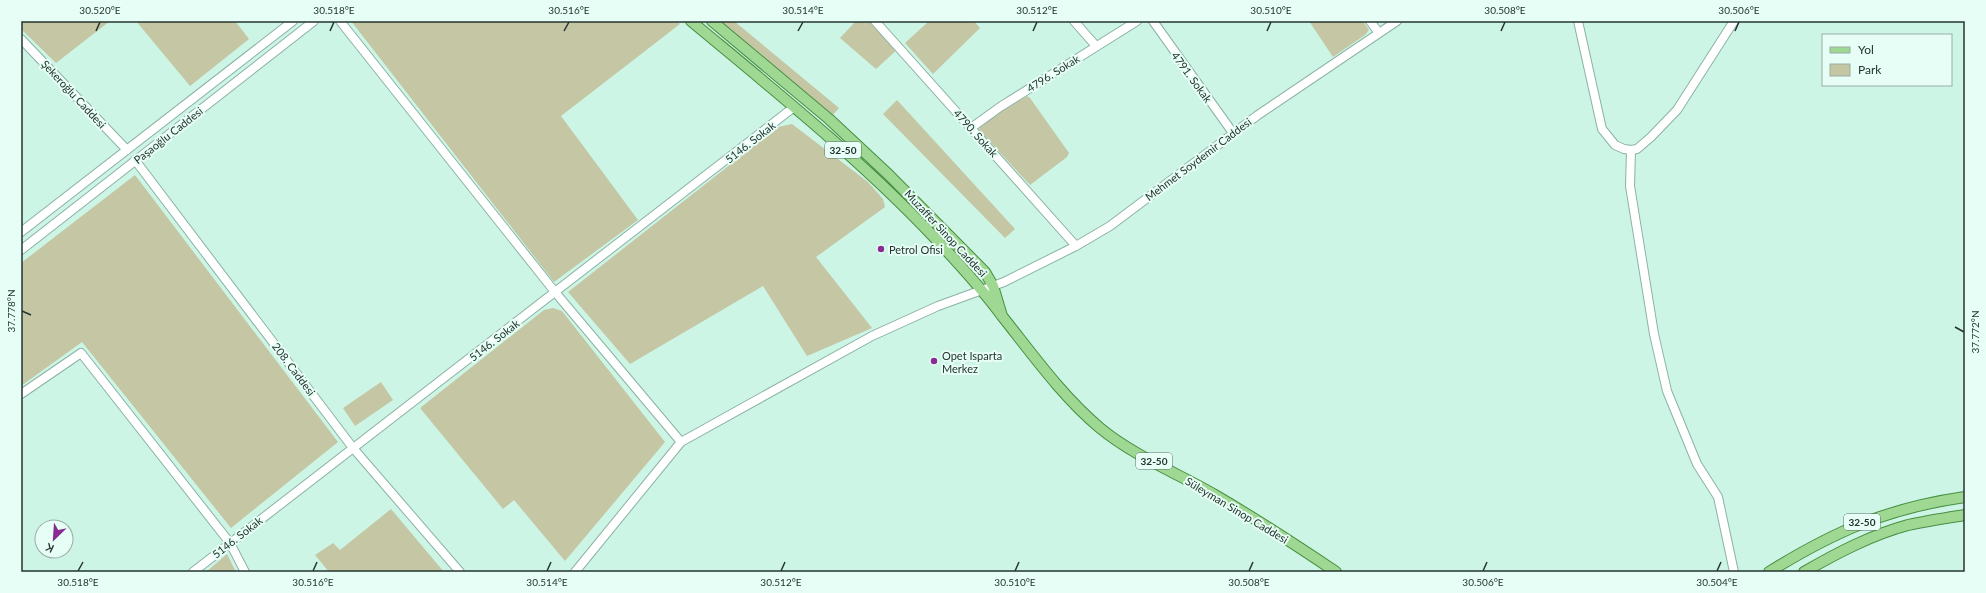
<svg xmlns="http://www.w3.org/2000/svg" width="1986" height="593" font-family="Lato,sans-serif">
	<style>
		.green { fill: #c4c6a4 }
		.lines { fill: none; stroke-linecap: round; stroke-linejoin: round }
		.minor-casing { stroke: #8cb2a4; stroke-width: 10 }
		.major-casing { stroke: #498e41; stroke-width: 12 }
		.minor { stroke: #fff; stroke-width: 8 }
		.major { stroke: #9ed892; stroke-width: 10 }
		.ticks { fill: none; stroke: #25342f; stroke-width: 1.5 }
		.poi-dot { fill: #8a2a93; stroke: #e6fef5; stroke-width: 1.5 }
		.labels { text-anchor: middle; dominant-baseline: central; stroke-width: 4; stroke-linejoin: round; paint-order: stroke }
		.shield { fill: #e6fef5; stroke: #5f716a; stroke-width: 1 }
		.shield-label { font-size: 10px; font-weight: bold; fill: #25342f }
		.street-label { font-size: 11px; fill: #25342f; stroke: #e6fef5 }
		.poi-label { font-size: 11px; fill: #25342f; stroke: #e6fef5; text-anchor: start }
		.neatline { fill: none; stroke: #25342f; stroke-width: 1.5 }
		.ticks-label { font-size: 10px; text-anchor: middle; fill: #25342f }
	</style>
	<rect width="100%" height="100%" fill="#ccf5e6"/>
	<path class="green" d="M21,21H110L56,63L21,29Z
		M136,21H235L249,39L190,86Z
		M351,21H677L680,24L561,116L638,220L554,282Z
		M712,21H734L839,108L829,119Z
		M856,21H875L899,48L876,69L840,38Z
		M929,21H974L980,28L933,74L905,43Z
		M1309,21H1363L1369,30L1365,35L1333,57Z
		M1027,96L1030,98L1069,153L1067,157L1030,185L979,130C981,120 1017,102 1027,96Z
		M897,100L1015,229L1005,238L883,114Z
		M792,124L868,182L883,199L885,207L816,257L872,328L807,356L763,286L630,364L568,292L778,127Z
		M135,175L338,442L231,528L82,342L21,386V263Z
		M553,308L562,311L665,442L565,561L514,500L503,509L420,408L544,310Z
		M381,382L393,400L355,426L343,408Z
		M391,509L444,572H329L315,555L333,543L340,550Z
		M227,554L236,572H206Z"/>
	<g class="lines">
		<defs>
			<path id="minor" d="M340,21L555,292L681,442
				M875,21L1076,246
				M1074,21L1096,46
				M1153,21L1233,133
				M1370,21L1379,33
				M1578,21L1602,129L1615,145L1624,149L1631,150L1637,149L1651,137L1677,110L1734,21
				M21,39L127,150
				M971,128L1000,107L1137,21
				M1631,150L1630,186L1654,334L1667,391L1697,464L1718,497L1734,572
				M135,160L353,448L460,572
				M21,232L293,21
				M21,250L314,21
				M21,394L81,353L230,543L245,572
				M193,572L794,107
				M575,572L681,442L872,336L938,306L1004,282L1076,246L1110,226L1258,115L1397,21"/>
			<path id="major" d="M691,21C774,90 859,158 933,236C957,262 981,287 1002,316L993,286L985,272L889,175L829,119L712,21
				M1002,316C1033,355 1062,396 1100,428C1134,456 1177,473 1215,495C1256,519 1296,545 1336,572
				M1769,572C1835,531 1888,508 1965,497
				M1804,572C1837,553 1871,535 1908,525C1926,521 1946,518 1965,515"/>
		</defs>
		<use href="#minor" class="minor-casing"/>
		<use href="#major" class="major-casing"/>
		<use href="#minor" class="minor"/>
		<use href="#major" class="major"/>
	</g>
	<path class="ticks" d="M96,31L100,22M330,31L334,22M564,31L569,22M798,31L803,22M1033,31L1037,22M1267,31L1271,22M1501,31L1505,22M1735,31L1739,22M22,311L31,315M1955,327L1964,332M78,571L83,562M313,571L317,562M547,571L551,562M781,571L785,562M1015,571L1019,562M1249,571L1253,562M1483,571L1487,562M1717,571L1721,562"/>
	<g class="poi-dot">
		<circle cx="881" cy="249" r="4"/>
		<circle cx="934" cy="361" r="4"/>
	</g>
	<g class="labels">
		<g class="shield">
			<rect x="825" y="142" width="36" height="16" rx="3"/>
			<rect x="1136" y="453" width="36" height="16" rx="3"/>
			<rect x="1844" y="514" width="36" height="16" rx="3"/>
		</g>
		<g class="shield-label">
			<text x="843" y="150">32-50</text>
			<text x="1154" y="461">32-50</text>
			<text x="1862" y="522">32-50</text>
		</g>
		<g class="street-label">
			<text transform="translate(1053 73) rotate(-32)">4796. Sokak</text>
			<text transform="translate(1192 77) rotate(54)">4791. Sokak</text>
			<text transform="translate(74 94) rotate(47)">Şekeroğlu Caddesi</text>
			<text transform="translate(976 133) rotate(48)">4790. Sokak</text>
			<text transform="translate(168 135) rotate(-38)">Paşaoğlu Caddesi</text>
			<text transform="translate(750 142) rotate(-38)">5146. Sokak</text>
			<text transform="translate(1198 159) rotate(-37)">Mehmet Soydemir Caddesi</text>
			<text transform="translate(946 233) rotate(47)">Muzaffer Sinop Caddesi</text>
			<text transform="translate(494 340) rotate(-38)">5146. Sokak</text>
			<text transform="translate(294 369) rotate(53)">208. Caddesi</text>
			<text transform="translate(1237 510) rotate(31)">Süleyman Sinop Caddesi</text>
			<text transform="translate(237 537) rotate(-38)">5146. Sokak</text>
		</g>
		<g class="poi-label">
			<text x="889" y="249">Petrol Ofisi</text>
			<text x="942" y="355">Opet Isparta<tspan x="942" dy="13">Merkez</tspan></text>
		</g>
	</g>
	<rect width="1986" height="593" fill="none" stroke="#e6fef5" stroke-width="44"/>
	<rect x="1822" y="34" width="130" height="52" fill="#e6fef5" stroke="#99ada6"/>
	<rect x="1830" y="47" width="20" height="6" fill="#9ed892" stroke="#99ada6"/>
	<text x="1858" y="54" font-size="12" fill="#25342f">Yol</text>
	<rect x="1830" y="64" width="20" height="12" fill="#c4c6a4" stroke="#99ada6"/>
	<text x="1858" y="74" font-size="12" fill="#25342f">Park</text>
	<g transform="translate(54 539) rotate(205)"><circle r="19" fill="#e6fef5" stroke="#99ada6"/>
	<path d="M0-3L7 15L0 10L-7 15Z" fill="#8a2a93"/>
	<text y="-6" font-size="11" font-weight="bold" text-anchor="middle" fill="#25342f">K</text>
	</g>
	<rect x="22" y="22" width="1942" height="549" class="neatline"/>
	<g class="ticks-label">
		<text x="100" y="14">30.520°E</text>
		<text x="334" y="14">30.518°E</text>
		<text x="569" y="14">30.516°E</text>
		<text x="803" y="14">30.514°E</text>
		<text x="1037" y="14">30.512°E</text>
		<text x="1271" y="14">30.510°E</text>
		<text x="1505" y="14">30.508°E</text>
		<text x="1739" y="14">30.506°E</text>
		<text transform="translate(11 311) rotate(-90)" y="4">37.778°N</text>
		<text transform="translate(1975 332) rotate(-90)" y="4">37.772°N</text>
		<text x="78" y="586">30.518°E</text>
		<text x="313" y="586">30.516°E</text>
		<text x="547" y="586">30.514°E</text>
		<text x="781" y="586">30.512°E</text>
		<text x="1015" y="586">30.510°E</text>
		<text x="1249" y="586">30.508°E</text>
		<text x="1483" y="586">30.506°E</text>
		<text x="1717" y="586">30.504°E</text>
	</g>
</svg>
